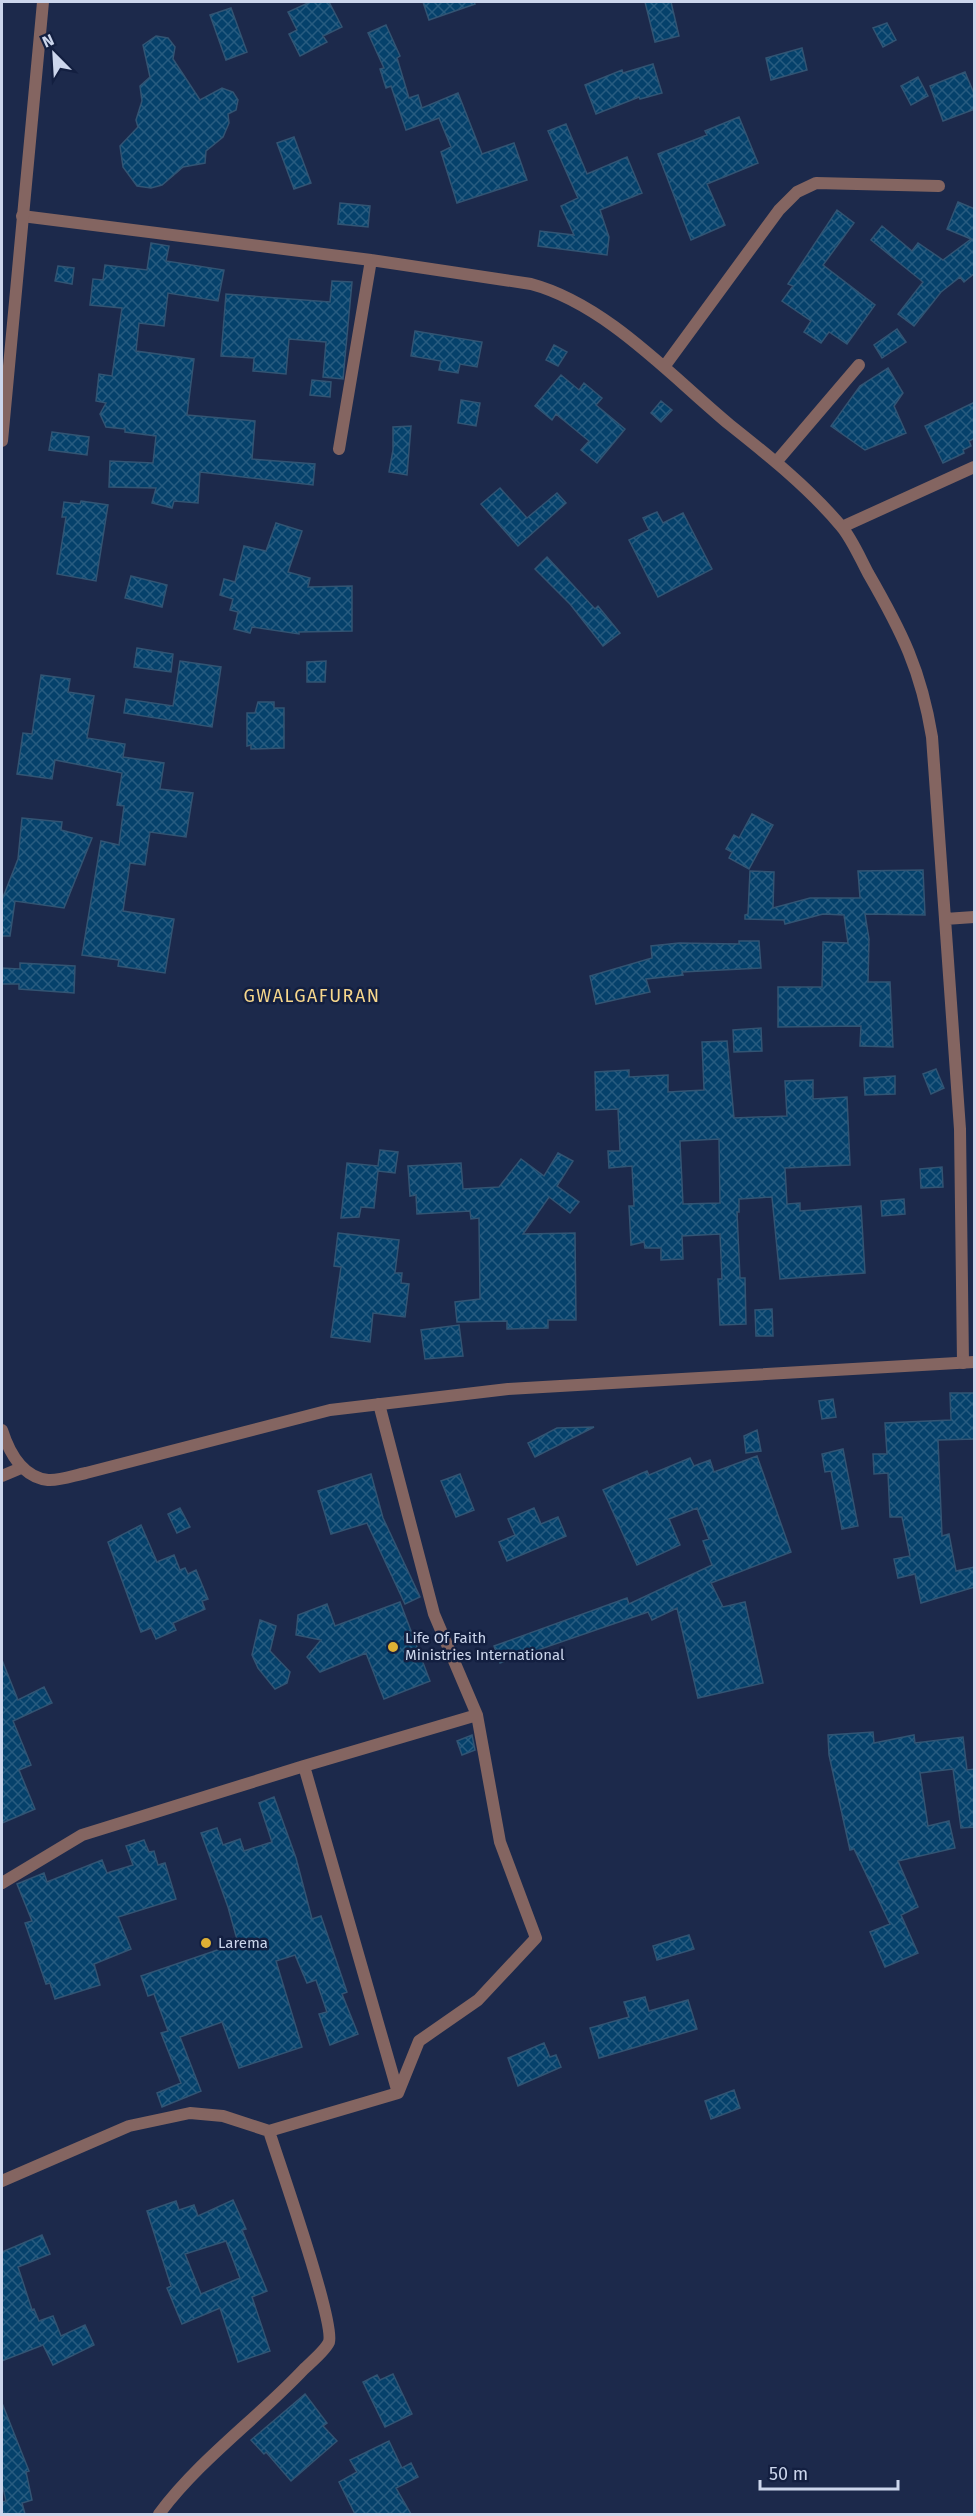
<svg xmlns="http://www.w3.org/2000/svg" width="976" height="2516" font-family="'Fira Sans',sans-serif">
	<style>
		.building { fill: url(#building-cross-hatch); stroke: #325473; stroke-width: 1.5; fill-rule: evenodd }
		.lines { fill: none; stroke-linecap: round; stroke-linejoin: round }
		.minor { stroke: #846561; stroke-width: 12 }
		.tertiary { stroke: #846561; stroke-width: 12 }
		.poi-dot { fill: #dfb034; stroke: #131f40; stroke-width: 2 }
		.labels { text-anchor: middle; dominant-baseline: central; stroke-width: 5; stroke-linejoin: round; paint-order: stroke }
		.poi-label { font-size: 15px; fill: #ccd6ec; stroke: #131f40; text-anchor: start }
		.quarter-label { font-size: 18px; letter-spacing: 1.5px; fill: #f7d78c; stroke: #131f40 }
	</style>
	<defs>
		<pattern id="building-cross-hatch" width="8" height="8" patternUnits="userSpaceOnUse" patternTransform="scale(1.5)"><rect width="8" height="8" fill="#05416b"/><path d="M0 0l8 8M0 8l8-8" fill="none" stroke="#285c80"/></pattern>
	</defs>
	<rect width="100%" height="100%" fill="#1c294b"/>
	<path class="building" d="M310,2H329L342,27L323,36L327,42L300,56L289,34L297,30L288,12Z
		M423,2H474L475,4L429,20Z
		M645,2H671L679,36L655,42Z
		M231,8L247,52L226,60L210,15Z
		M887,23L896,40L883,47L873,28Z
		M386,25L400,56L397,58L409,98L418,95L422,108L458,93L482,154L514,143L527,180L457,203L441,152L451,147L439,118L406,130L391,86L386,88L380,69L384,68L368,33Z
		M156,36L168,38L175,47L173,59L200,100L222,88L233,92L238,100L236,110L228,114L229,123L223,137L206,151L205,163L183,167L162,185L151,188L137,186L123,167L120,146L138,127L136,120L142,101L140,86L150,77L143,45Z
		M802,48L807,70L771,80L766,58Z
		M653,64L662,93L640,99L639,97L596,114L585,85L622,70L623,73Z
		M965,72L975,96V109L943,121L930,86Z
		M918,77L928,96L911,105L901,86Z
		M739,117L758,163L707,184L725,225L691,240L658,154L707,135L705,131Z
		M566,124L587,174L627,157L642,193L600,210L609,237L607,255L538,246L540,231L574,235L561,206L578,198L548,131Z
		M294,137L311,183L294,189L277,143Z
		M958,202L975,209V273L964,282L960,277L941,292L914,326L898,314L923,282L871,240L882,226L912,251L918,243L943,260L971,239L947,229Z
		M340,203L370,206L368,227L338,224Z
		M837,210L854,223L823,265L875,305L847,344L829,332L821,343L804,332L811,321L782,301L793,286L788,284Z
		M151,243L169,246L166,261L224,270L218,301L168,293L164,326L139,323L136,351L194,359L187,415L255,421L252,459L315,464L313,485L200,472L198,503L174,501L172,508L152,503L156,488L109,487L110,461L153,463L156,436L125,432V429L106,427L100,414L106,403L96,401L99,374L112,376L122,308L90,305L93,279L103,280L105,265L147,270Z
		M58,266L74,268L72,284L55,281Z
		M332,281L352,282L343,379L323,377L326,342L289,339L286,374L253,371L254,358L221,356L226,294L330,302Z
		M897,329L906,342L882,358L874,345Z
		M415,331L482,342L477,367L460,364L458,373L439,370L441,361L411,356Z
		M554,345L567,352L558,366L546,360Z
		M888,368L903,393L894,406L906,433L865,450L831,426L860,386Z
		M561,375L579,390L584,383L602,398L596,405L625,429L597,463L581,450L589,441L556,414L552,420L535,406Z
		M312,380L331,382L330,397L310,395Z
		M461,400L480,403L476,426L458,423Z
		M661,401L672,410L661,422L651,413Z
		M975,402V438L969,441L971,446L963,450L964,453L943,463L925,426Z
		M411,426L407,475L389,472L393,450V427Z
		M52,432L89,437L87,455L49,450Z
		M500,488L527,518L557,493L566,503L518,546L481,504Z
		M81,501L108,505L96,581L57,574L66,517H62L64,502L80,504Z
		M657,512L663,523L683,513L712,569L658,597L629,540L649,530L643,518Z
		M276,523L302,531L288,572L310,578L308,587L352,586V631L299,632V634L252,627L250,633L234,629L238,612L230,610L233,599L220,595L224,579L235,582L244,546L266,551Z
		M547,557L595,609L598,606L620,633L603,646L570,604L535,569Z
		M131,576L167,585L162,607L125,598Z
		M137,648L173,654L171,672L134,667Z
		M180,661L221,667L212,727L124,713L126,699L173,706Z
		M326,661L325,682H307V662Z
		M41,675L70,679L68,692L94,696L87,738L125,744L123,757L164,763L160,789L193,793L186,837L150,832L145,865L130,863L123,911L174,919L165,973L118,966L119,960L82,955L101,841L119,845L124,806L117,805L122,773L55,760L52,779L17,774L23,733L32,734Z
		M258,702H274V708H284V748L251,749V745L247,746V713H255Z
		M752,814L773,825L749,869L729,858L732,852L726,849L734,835L739,838Z
		M22,818L62,822L61,830L92,838L64,908L15,901L10,936H2V900L18,859Z
		M923,870L925,915L865,914L869,939L868,982H890L893,1047L860,1046L861,1026L778,1027V987H822L823,942L848,943L844,915L823,914L785,924L784,920L745,919V915L748,914L750,871L774,872L773,908L810,898H860L858,871Z
		M739,941H759L761,968L682,972L683,975L646,979L650,992L596,1004L590,976L652,958L651,946L679,943L739,944Z
		M20,963L75,966L74,993L19,989V984H2V968L20,969Z
		M761,1028L762,1051L734,1052L733,1030Z
		M727,1041L734,1118L787,1116L785,1081L813,1080V1099L847,1097L850,1165L785,1168L787,1204L800,1203V1211L861,1206L865,1273L780,1279L772,1197L739,1199V1212H737L740,1278H745L746,1324L720,1325L718,1279H722L720,1234L682,1236L683,1259L661,1260V1248H645L644,1242L631,1245L629,1206H634L632,1166L609,1168L608,1151H620L618,1109L596,1110L595,1072L629,1070V1077L668,1075V1092L704,1090L702,1042ZM719,1139L720,1203L683,1204L680,1141Z
		M936,1069L944,1088L931,1094L923,1074Z
		M895,1076V1094L865,1095L864,1078Z
		M380,1150L398,1152L395,1173L378,1171L374,1208L361,1207L359,1217L341,1218L347,1163L378,1166Z
		M558,1153L573,1161L557,1186L579,1202L570,1213L549,1197L523,1234L575,1233L576,1320H548V1328L507,1329V1321L457,1322L455,1302L480,1299L479,1218L471,1219L470,1211L417,1214L416,1195L410,1196L408,1166L461,1163L463,1189L499,1187L521,1159L544,1176Z
		M942,1167L943,1187L921,1188L920,1169Z
		M904,1199L905,1214L882,1216L881,1201Z
		M338,1233L399,1240L395,1273H402L401,1283L409,1284L405,1317L373,1313L370,1342L331,1337L341,1267L334,1266Z
		M772,1309L773,1336H756L755,1310Z
		M459,1325L463,1356L425,1359L421,1330Z
		M950,1393H975V1439L938,1440L942,1536L949,1534L956,1571L975,1567V1587L921,1603L915,1574L898,1578L894,1559L910,1556L902,1517H890L888,1473L874,1474L873,1454H887L885,1423L951,1420Z
		M833,1399L836,1417L822,1419L819,1401Z
		M594,1427L535,1457L528,1443L557,1428Z
		M757,1430L761,1451L746,1453L744,1436Z
		M843,1449L858,1526L842,1529L831,1471L825,1472L822,1454Z
		M757,1456L791,1552L711,1583L723,1607L745,1602L763,1683L698,1698L677,1608L652,1620L648,1612L500,1663L494,1646L627,1598L629,1604L712,1565L703,1541L709,1539L697,1508L669,1519L680,1545L637,1565L603,1490L647,1471L649,1475L690,1458L694,1466L710,1460L714,1472Z
		M371,1474L383,1518L420,1597L405,1604L367,1523L331,1534L318,1491Z
		M460,1474L474,1510L456,1517L441,1481Z
		M180,1508L190,1527L177,1533L168,1514Z
		M534,1508L541,1524L558,1517L566,1536L507,1561L499,1542L515,1535L508,1519Z
		M141,1525L157,1562L174,1555L180,1570L185,1568L188,1574L196,1570L208,1599L202,1601L205,1609L173,1623L176,1630L156,1639L151,1628L141,1632L108,1542Z
		M400,1602L430,1681L384,1699L366,1653L320,1672L307,1657L321,1640L296,1635L298,1615L327,1604L335,1626Z
		M260,1620L276,1626L270,1651L290,1672L287,1683L275,1689L258,1668L252,1655Z
		M2,1660L18,1700L44,1687L52,1703L13,1721L31,1765L19,1770L35,1809L2,1823Z
		M873,1732L874,1743L914,1735L915,1743L963,1737L967,1770L975,1769V1827L961,1828L953,1769L920,1773L928,1826L949,1821L955,1848L898,1861L918,1907L901,1915L918,1953L885,1967L870,1932L890,1924L854,1849L850,1850L829,1755L828,1735Z
		M472,1735L475,1750L462,1755L457,1741Z
		M274,1797L296,1858L312,1919L321,1916L347,1992L342,1994L358,2034L330,2045L319,2014L327,2012L316,1980L307,1983L295,1955L276,1961L302,2047L239,2068L222,2022L180,2037L201,2091L162,2107L157,2093L181,2083L161,2033L168,2031L154,1994L148,1996L141,1976L238,1943L228,1907L201,1833L217,1828L223,1845L240,1839L244,1851L272,1842L259,1803Z
		M144,1840L149,1852L154,1851L158,1865L165,1863L176,1899L118,1917L131,1949L94,1964L100,1985L55,1999L50,1983L46,1984L25,1923L32,1921L17,1884L44,1873L47,1882L102,1860L107,1873L133,1865L126,1846Z
		M689,1935L694,1949L657,1960L653,1946Z
		M645,1997L649,2011L688,2000L697,2029L599,2058L590,2028L629,2017L624,2002Z
		M544,2043L550,2057L556,2055L561,2067L518,2086L508,2058Z
		M734,2090L740,2108L711,2119L705,2101Z
		M233,2200L246,2229L242,2230L267,2291L252,2297L270,2351L238,2362L220,2308L182,2324L167,2288L171,2286L147,2211L176,2201L179,2210L194,2205L198,2216ZM226,2241L240,2278L201,2294L185,2254Z
		M42,2235L50,2254L18,2267L32,2310L34,2309L39,2321L53,2316L61,2336L85,2325L94,2345L53,2365L43,2345L2,2361V2252Z
		M393,2374L412,2414L385,2427L363,2382L377,2375L380,2380Z
		M305,2394L327,2423L323,2426L337,2441L291,2481L266,2452L264,2454L251,2440Z
		M2,2403L29,2471L26,2472L32,2500L22,2503L25,2514H2V2502L6,2501L2,2484Z
		M389,2441L402,2468L411,2463L418,2477L396,2488L411,2514H355L339,2482L357,2472L350,2460Z"/>
	<g class="lines">
		<path class="minor" d="M22,216L371,260L531,284C606,304 671,376 730,425C769,456 808,487 841,526C852,539 860,558 868,573C902,632 921,670 932,737L960,1129L963,1363
			M664,367L779,210L797,192L816,183L939,186
			M339,449L371,260
			M777,461L859,365
			M842,527L974,467
			M945,919L974,917
			M2,1476L21,1468
			M2,1883L82,1835L304,1766
			M398,2093L419,2041L478,2000L536,1938L500,1842L477,1715
			M2,2181L129,2126L190,2113L223,2116L269,2131
			M159,2514C200,2459 257,2419 304,2369C311,2362 325,2351 329,2342C335,2321 279,2163 269,2131L398,2093L304,1766L477,1715L434,1614L379,1404"/>
		<path class="tertiary" d="M2,441L43,2
			M2,1430C9,1452 22,1477 48,1480C60,1481 75,1475 86,1473L330,1410L508,1389L974,1362"/>
	</g>
	<g class="poi-dot">
		<circle cx="393" cy="1647" r="6"/>
		<circle cx="206" cy="1943" r="6"/>
	</g>
	<g class="labels">
		<g class="poi-label">
			<text x="405" y="1638">Life Of Faith<tspan x="405" dy="17">Ministries International</tspan></text>
			<text x="218" y="1943">Larema</text>
		</g>
		<g class="quarter-label">
			<text x="312" y="996">GWALGAFURAN</text>
		</g>
	</g>
	<rect width="976" height="2516" fill="none" stroke="#ccd6ec" stroke-width="6"/>
	<g transform="translate(54 54) rotate(336)" stroke="#131f40" stroke-width="4.5" paint-order="stroke">
	<path d="M0-4.5L10 22L0 15L-10 22Z" fill="#ccd6ec"/>
	<text y="-9" font-size="16" font-weight="bold" text-anchor="middle" fill="#ccd6ec">N</text>
	</g>
	<path d="M760 2480v9h138v-9" fill="none" stroke="#ccd6ec" stroke-width="3"/>
	<text x="769" y="2480" font-size="18" fill="#ccd6ec" stroke="#131f40" stroke-width="4.5" paint-order="stroke">50 m</text>
</svg>
